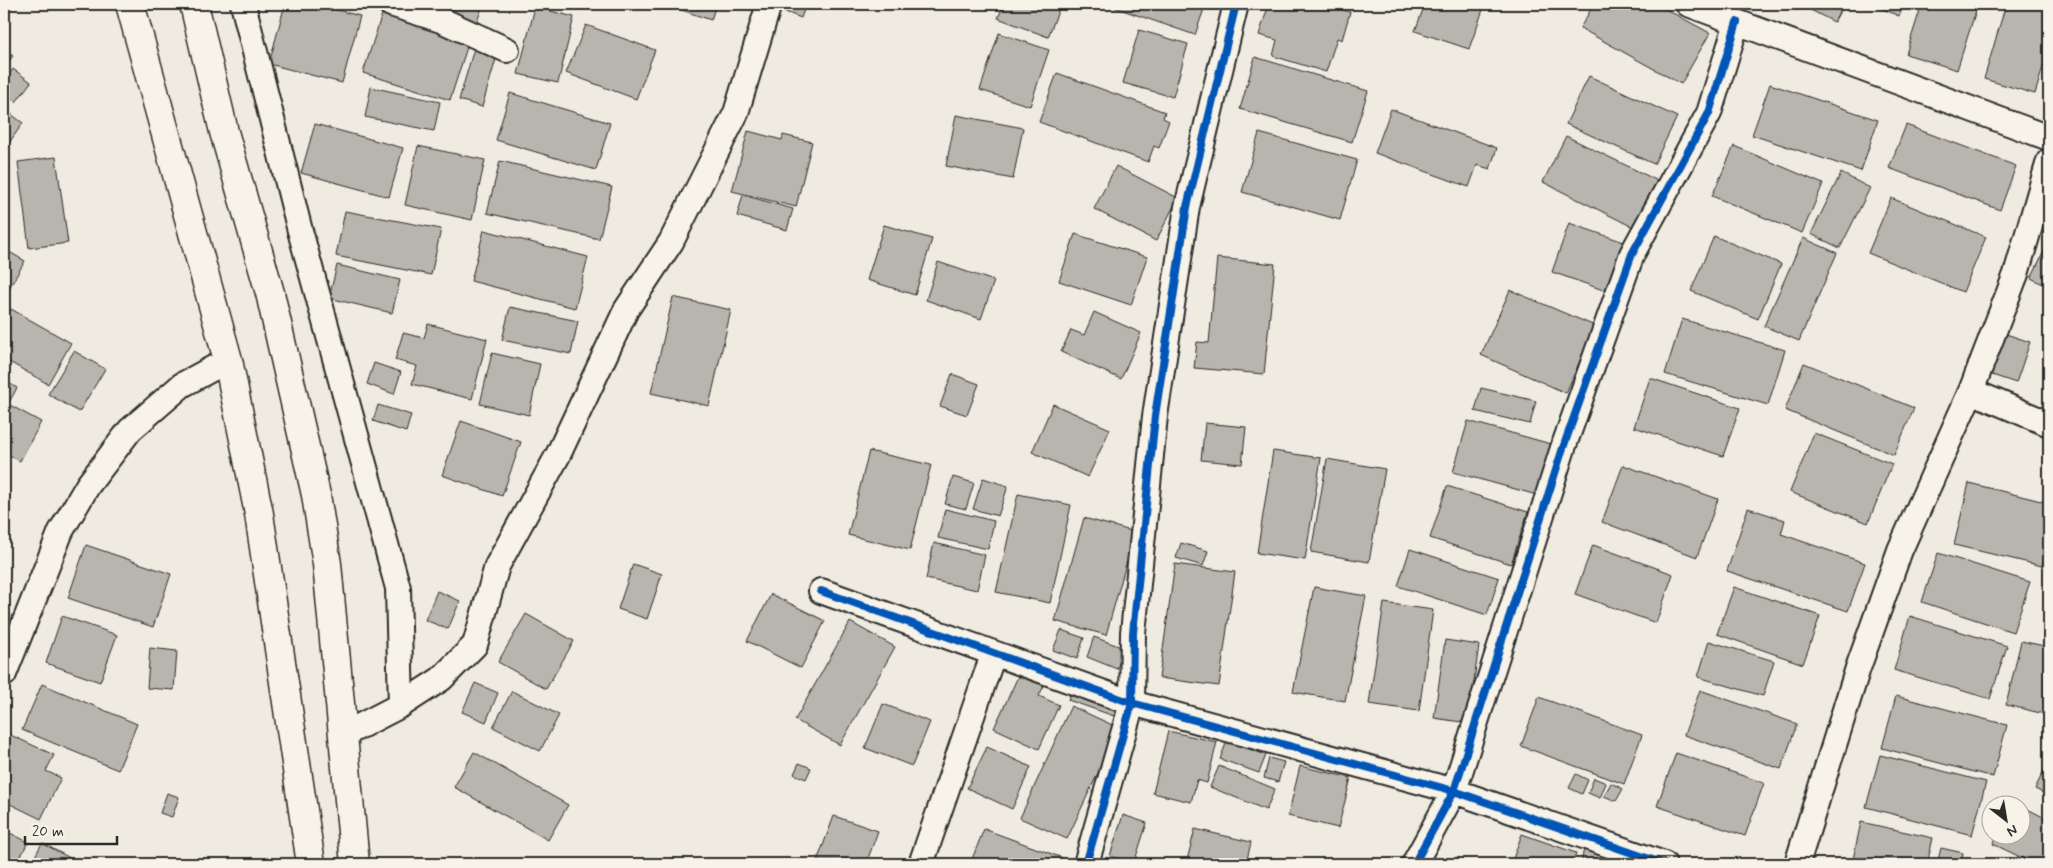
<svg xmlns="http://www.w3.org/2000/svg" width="2053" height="868" font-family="Mynerve,sans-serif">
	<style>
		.building { fill: #b8b5ae; stroke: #2b2b2b }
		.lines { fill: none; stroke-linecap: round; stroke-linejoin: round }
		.minor-casing { stroke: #2b2b2b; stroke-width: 28 }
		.secondary-casing { stroke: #2b2b2b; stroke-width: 31 }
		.minor { stroke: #f7f3e8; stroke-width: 24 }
		.secondary { stroke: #f7f3e8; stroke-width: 28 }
		.cycleway-casing { stroke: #f7f3e8; stroke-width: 11 }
		.cycleway { stroke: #0057b8; stroke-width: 8 }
	</style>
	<rect width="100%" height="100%" fill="#efebe0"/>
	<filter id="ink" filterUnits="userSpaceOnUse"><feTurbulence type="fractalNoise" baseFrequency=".02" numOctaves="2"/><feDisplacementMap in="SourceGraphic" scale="10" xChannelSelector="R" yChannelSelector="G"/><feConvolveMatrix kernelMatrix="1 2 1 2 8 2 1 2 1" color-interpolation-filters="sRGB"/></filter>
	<g filter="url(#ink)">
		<path class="building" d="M285,4H314L360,16L342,83L269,64Z
			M423,4H483L477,22Z
			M664,4H716L711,20Z
			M773,4H806L801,18L772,7Z
			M1004,4H1061L1048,37L998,18Z
			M1105,4H1198L1205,6L1195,35Z
			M1269,4H1323L1350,12L1342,40L1337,38L1326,72L1273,56L1277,40L1259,35Z
			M1425,4H1485L1469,49L1415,31Z
			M1594,4H1656L1710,33L1681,84L1580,28Z
			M1799,4H1844L1834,22Z
			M1871,4H1905L1899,16Z
			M1922,4H1978L1957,70L1906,54Z
			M2006,4H2049V47L2035,94L1984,79Z
			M535,7L574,17L558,83L518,74Z
			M382,14L469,41L450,100L363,73Z
			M586,25L655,50L636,99L566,73Z
			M1139,30L1188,44L1173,97L1123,83Z
			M999,33L1049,50L1030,106L980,90Z
			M475,45L498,52L482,107L459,100Z
			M4,49L13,56L4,67Z
			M1255,57L1368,91L1352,142L1240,109Z
			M13,69L31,82L16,102L4,93V82Z
			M1057,73L1165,112L1163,118L1169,121L1159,148L1154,146L1148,162L1039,122Z
			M1589,76L1677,117L1654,164L1566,124Z
			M1770,84L1878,120L1861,171L1752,135Z
			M371,87L440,102L434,131L365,117Z
			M510,93L610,123L596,170L496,140Z
			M4,109L23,123L4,150Z
			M1391,109L1497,148L1490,169L1477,165L1469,187L1375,153Z
			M956,115L1023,128L1013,179L946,166Z
			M315,124L403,148L389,197L301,173Z
			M1906,125L2016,166L2000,210L1889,168Z
			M748,131L782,140L783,135L812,142L796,207L732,191Z
			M1259,133L1357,160L1340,220L1242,192Z
			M1566,136L1658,181L1635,228L1543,182Z
			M418,146L485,160L472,220L405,205Z
			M1734,146L1823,184L1802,233L1712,196Z
			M56,157L68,243L29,248L18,162Z
			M500,161L612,187L599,239L487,213Z
			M1116,166L1178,198L1156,241L1094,209Z
			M1841,173L1870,188L1840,248L1811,234Z
			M743,195L793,209L787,230L737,216Z
			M1891,198L1986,237L1963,292L1868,253Z
			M345,211L441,229L431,275L336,256Z
			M1569,223L1624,242L1606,291L1552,272Z
			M884,225L932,239L915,295L867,280Z
			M484,230L588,257L575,308L471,281Z
			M1075,234L1147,257L1131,305L1059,281Z
			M1714,236L1781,264L1758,319L1691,291Z
			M1803,238L1837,253L1799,341L1764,326Z
			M2049,241V287L2031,278Z
			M4,249L25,261L4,297Z
			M1217,258L1275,264L1264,374L1194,368L1197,342L1209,343Z
			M938,262L994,281L981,319L926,300Z
			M337,265L400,280L392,313L329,298Z
			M1510,290L1595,326L1566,393L1481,355Z
			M673,297L731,310L709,406L651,393Z
			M510,307L578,321L571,354L502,340Z
			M11,309L71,343L48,384L4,359V322Z
			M1094,312L1141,333L1121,379L1061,352L1071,330L1084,335Z
			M1682,319L1785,350L1768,405L1665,374Z
			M428,324L487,339L472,399L412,384L417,366L395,360L403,333L424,338Z
			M2000,332L2030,342L2016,383L1986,373Z
			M74,351L105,369L79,412L48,394Z
			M492,353L540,364L529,415L480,404Z
			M374,363L401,372L394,394L367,384Z
			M1804,363L1914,408L1894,455L1785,410Z
			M952,374L979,384L967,415L940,406Z
			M1650,378L1740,408L1723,456L1634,427Z
			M4,380L17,388L8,404L41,422L20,461L4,452Z
			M1481,388L1536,401L1530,424L1475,411Z
			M1053,404L1110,429L1088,477L1032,452Z
			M378,405L411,415L406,432L373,421Z
			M461,421L521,442L502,496L442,475Z
			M1468,421L1551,444L1537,495L1453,472Z
			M1205,423L1246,427L1242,464L1201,460Z
			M1814,433L1892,464L1868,523L1790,492Z
			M869,451L931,465L910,550L848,535Z
			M1273,451L1321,458L1305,560L1257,553Z
			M1327,459L1385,469L1369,562L1311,552Z
			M1623,465L1718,499L1697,557L1602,522Z
			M953,477L974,483L966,509L945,504Z
			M983,478L1008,486L998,516L973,509Z
			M1969,483L2049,503V514L2045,531L2049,532V537L2042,566L1954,545Z
			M1447,486L1528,512L1511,564L1430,538Z
			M1018,494L1071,505L1050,603L996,592Z
			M1748,508L1785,520L1781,534L1865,563L1848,611L1727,571Z
			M945,509L994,521L988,549L938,538Z
			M1084,518L1135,532L1106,635L1055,621Z
			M934,543L985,555L977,590L926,579Z
			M1181,543L1208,551L1203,566L1176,558Z
			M86,545L171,574L153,627L68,598Z
			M1593,545L1673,574L1656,623L1575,594Z
			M1410,549L1499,578L1487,615L1398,586Z
			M1938,553L2030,582L2013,632L1922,602Z
			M633,564L662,574L647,619L618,609Z
			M1175,564L1235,572L1219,686L1159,678Z
			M1314,587L1366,596L1345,701L1293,692Z
			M1734,587L1820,616L1803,664L1717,634Z
			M437,591L460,601L448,629L425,620Z
			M771,594L825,621L801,668L747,641Z
			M1384,603L1433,610L1419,711L1369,704Z
			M526,614L574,641L546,689L498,662Z
			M62,616L117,635L100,682L46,663Z
			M1910,616L2007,646L1990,699L1894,670Z
			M850,622L895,647L840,745L795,720Z
			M1061,630L1084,638L1077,659L1053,650Z
			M1094,637L1124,648L1117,669L1087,657Z
			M1445,640L1479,645L1468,723L1434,718Z
			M1709,641L1774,661L1763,696L1698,677Z
			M2021,641L2049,647V715L2006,705Z
			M150,648L177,651L174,690L147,688Z
			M1022,668L1047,679L1039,696L1059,705L1039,749L994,728Z
			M475,683L498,693L486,722L462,712Z
			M42,684L137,724L118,770L22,730Z
			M1073,685L1119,701L1114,716L1068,700Z
			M1700,690L1797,724L1781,769L1684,735Z
			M512,691L559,715L540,751L493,727Z
			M1896,696L2007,725L1993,777L1882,748Z
			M1539,697L1642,735L1624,784L1521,746Z
			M883,704L930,722L912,766L865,748Z
			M1071,706L1119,728L1067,839L1020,818Z
			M1168,731L1217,742L1207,783L1197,780L1191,802L1153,793Z
			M4,732L54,755L46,771L61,778L41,819L4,801Z
			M1227,741L1266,755L1259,773L1220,759Z
			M987,747L1031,767L1012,809L967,788Z
			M474,752L568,805L548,840L454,787Z
			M1676,753L1764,783L1745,836L1657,806Z
			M1880,755L1986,782L1972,835L1866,807Z
			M1269,758L1284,762L1278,782L1264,778Z
			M2049,760V796L2035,789Z
			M799,763L811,768L806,779L794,774Z
			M1219,766L1275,789L1266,810L1210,787Z
			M1300,766L1351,778L1338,828L1288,816Z
			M1576,774L1588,780L1582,794L1569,788Z
			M1594,778L1606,783L1600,798L1588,793Z
			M1611,783L1623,789L1616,801L1604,796Z
			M167,793L179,797L172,817L160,813Z
			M2014,802L2049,820V864H2035L1993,844L1997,836H2020V806H2012Z
			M1123,815L1147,823L1134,863L1110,856Z
			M834,816L878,831L866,864H816Z
			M1861,822L1933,838L1927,864H1852Z
			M984,829L1068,860L1066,864H970Z
			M1195,829L1251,842L1246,864H1186Z
			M4,830L28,842L17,864H4Z
			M1522,834L1576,853L1572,864H1511Z
			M42,843L81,864H31Z
			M1584,848L1602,852L1600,864H1581Z
			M1941,848L1963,853L1961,864H1937Z"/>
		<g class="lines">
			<defs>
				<path id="minor" d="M243,4L299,227L398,588L401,705
					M391,4L441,20L507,50
					M1688,4L2049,138
					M1971,391L2049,424
					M821,591L1132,703L1454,791L1664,864
					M4,674L61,531L88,485L130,430L182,385L228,360
					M343,735L401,705L441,679L475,645L497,566L558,455L626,310L671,242L736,113L769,4
					M921,864L993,655
					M1086,864L1132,703L1133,633L1155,416L1187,207L1236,4
					M1414,864L1454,791L1563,448L1632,254L1709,113L1737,22
					M1797,864L1858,668L1900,550L1971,391L2016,274L2049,161"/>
				<path id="secondary" d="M130,4L228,360L259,514L311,864
					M194,4L224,132L270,293L316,495L327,564L355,864"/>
			</defs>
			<use href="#minor" class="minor-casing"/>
			<use href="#secondary" class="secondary-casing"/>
			<use href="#minor" class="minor"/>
			<use href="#secondary" class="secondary"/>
			<defs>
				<path id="cycleway" d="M821,591L1132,703L1454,791L1664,864
					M1086,864L1132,703L1133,633L1155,416L1187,207L1236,4
					M1414,864L1454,791L1563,448L1632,254L1709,113L1737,22"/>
			</defs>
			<use href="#cycleway" class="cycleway-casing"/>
			<use href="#cycleway" class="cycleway"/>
		</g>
	</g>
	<rect width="2053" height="868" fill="none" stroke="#f7f3e8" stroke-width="20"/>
	<rect x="10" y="10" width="2033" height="848" fill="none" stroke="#2b2b2b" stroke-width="2" filter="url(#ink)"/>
	<g transform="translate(2006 820) rotate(149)"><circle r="24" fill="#f7f3e8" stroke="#a5a39c"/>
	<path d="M0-4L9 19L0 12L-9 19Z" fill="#2b2b2b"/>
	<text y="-8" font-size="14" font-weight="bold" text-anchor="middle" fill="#2b2b2b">N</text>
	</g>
	<path d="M25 836v8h92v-8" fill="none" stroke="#2b2b2b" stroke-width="2.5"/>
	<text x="32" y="836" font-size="15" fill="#2b2b2b" stroke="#f7f3e8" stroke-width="4" paint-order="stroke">20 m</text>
</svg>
